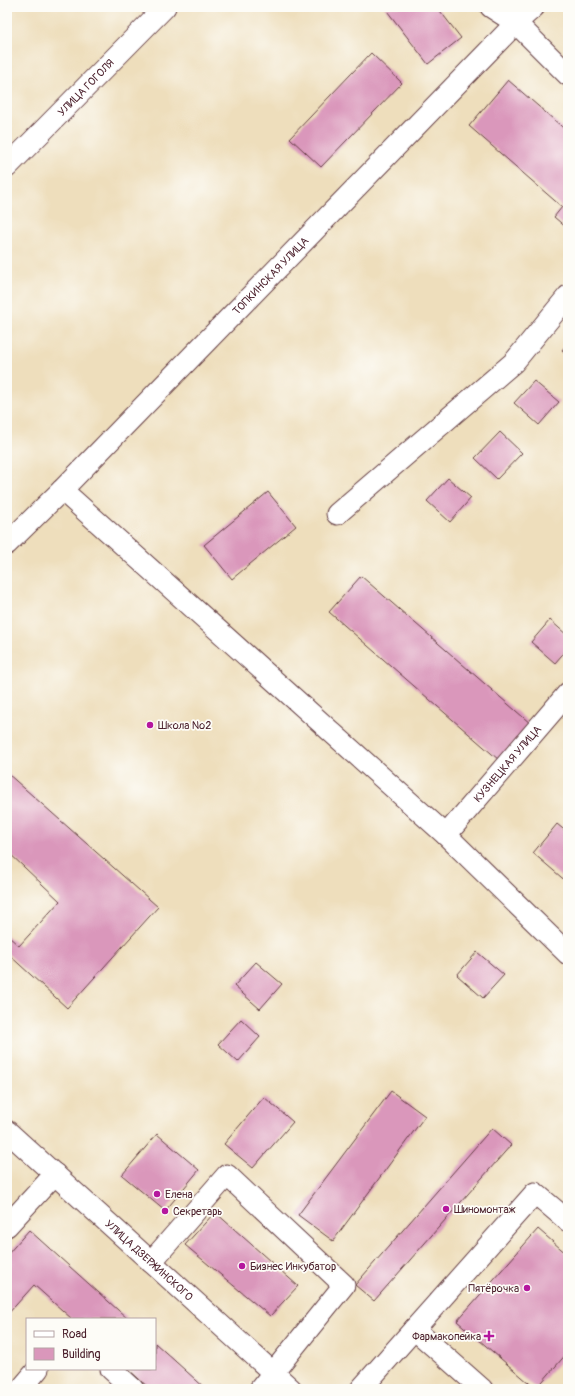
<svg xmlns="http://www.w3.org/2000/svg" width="575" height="1396" font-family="Pangolin,sans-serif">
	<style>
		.building { fill: #da97bb }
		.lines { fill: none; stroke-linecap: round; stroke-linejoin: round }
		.minor-casing { stroke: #633c41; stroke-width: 23 }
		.minor { stroke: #fff; stroke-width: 21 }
		.poi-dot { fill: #b5179e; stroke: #fdfcf7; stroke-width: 1.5 }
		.labels { text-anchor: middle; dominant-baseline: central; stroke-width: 3.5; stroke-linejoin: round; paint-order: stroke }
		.street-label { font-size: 11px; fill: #4a1f2b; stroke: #fdfcf7 }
		.poi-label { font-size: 11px; fill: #4a1f2b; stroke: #fdfcf7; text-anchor: start }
	</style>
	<rect width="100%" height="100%" fill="#fdfcf7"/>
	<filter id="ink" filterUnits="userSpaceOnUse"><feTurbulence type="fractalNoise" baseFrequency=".025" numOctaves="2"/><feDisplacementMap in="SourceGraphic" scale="8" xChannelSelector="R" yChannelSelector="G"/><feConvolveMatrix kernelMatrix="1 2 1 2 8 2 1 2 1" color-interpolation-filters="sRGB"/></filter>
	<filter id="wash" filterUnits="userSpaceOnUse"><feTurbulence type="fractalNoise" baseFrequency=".012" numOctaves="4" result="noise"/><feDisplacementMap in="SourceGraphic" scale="16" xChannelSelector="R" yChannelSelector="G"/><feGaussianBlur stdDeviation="0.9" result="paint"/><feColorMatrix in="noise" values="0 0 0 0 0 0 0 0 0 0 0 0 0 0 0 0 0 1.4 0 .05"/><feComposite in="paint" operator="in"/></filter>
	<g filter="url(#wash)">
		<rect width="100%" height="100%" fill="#eedebc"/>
		<g id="blocks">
			<path class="building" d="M384,7H437L461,38L428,64Z
				M371,53L402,83L321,167L290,138Z
				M508,80L568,132V229L554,217L562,207L469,126Z
				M568,343V356L562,350Z
				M534,381L559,402L539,425L514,403Z
				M500,432L522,453L497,479L475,458Z
				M448,478L471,498L450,522L427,501Z
				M268,492L296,526L232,579L204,545Z
				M361,576L531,724L499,760L329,612Z
				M550,620L568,636V648L555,663L531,642Z
				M7,773L158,907L67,1008L7,953V935L19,946L60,901L7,851Z
				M557,824L568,833V883L533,853Z
				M477,952L504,975L483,998L457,975Z
				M256,962L282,984L260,1009L234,986Z
				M241,1019L260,1037L238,1062L218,1044Z
				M391,1091L425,1116L333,1241L298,1215Z
				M264,1097L293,1122L253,1168L224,1144Z
				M492,1128L511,1145L374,1301L355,1285Z
				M157,1134L199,1170L165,1211L122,1175Z
				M215,1212L298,1286L270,1316L185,1245Z
				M538,1229L568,1255V1352L536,1389L457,1321Z
				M29,1230L59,1257L128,1319H72L34,1285L7,1315V1255Z
				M155,1343L206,1389H150L128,1369H155Z"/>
		</g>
	</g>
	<g filter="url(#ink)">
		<use href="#blocks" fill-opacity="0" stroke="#633c41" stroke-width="1"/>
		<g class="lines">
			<defs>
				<g id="minor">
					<path d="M491,7L516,23L568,75"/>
					<path id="s1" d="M7,167L165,7"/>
					<path d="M62,490L446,835L568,954"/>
					<path d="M337,514L514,362L568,296"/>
					<path id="s2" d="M7,544L62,490L516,23L534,7"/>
					<path id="s3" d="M446,835L568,693"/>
					<path id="s4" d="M7,1131L291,1389"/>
					<path d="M7,1226L55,1174"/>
					<path d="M151,1262L227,1175L344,1285L260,1389"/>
					<path d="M414,1329L482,1389"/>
					<path d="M111,1369L133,1389"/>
					<path d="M21,1389L38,1369"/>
					<path d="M361,1389L535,1193L568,1221"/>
				</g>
			</defs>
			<use href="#minor" class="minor-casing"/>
			<use href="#minor" class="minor"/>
		</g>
	</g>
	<g class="poi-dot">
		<circle cx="150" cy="725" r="4"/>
		<circle cx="157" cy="1194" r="4"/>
		<circle cx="446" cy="1209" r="4"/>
		<circle cx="165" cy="1211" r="4"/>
		<circle cx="242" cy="1266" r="4"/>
		<circle cx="527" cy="1288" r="4"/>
		<path d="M487 1330h4v4h4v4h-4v4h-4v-4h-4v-4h4z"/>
	</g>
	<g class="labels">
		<g class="street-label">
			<text stroke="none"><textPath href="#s1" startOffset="112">УЛИЦА ГОГОЛЯ</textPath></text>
			<text stroke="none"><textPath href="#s2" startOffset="376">ТОПКИНСКАЯ УЛИЦА</textPath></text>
			<text stroke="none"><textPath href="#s3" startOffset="94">КУЗНЕЦКАЯ УЛИЦА</textPath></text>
			<text stroke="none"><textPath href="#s4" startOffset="192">УЛИЦА ДЗЕРЖИНСКОГО</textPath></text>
		</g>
		<g class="poi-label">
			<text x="158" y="725">Школа №2</text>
			<text x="165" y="1194">Елена</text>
			<text x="454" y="1209">Шиномонтаж</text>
			<text x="173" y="1211">Секретарь</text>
			<text x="250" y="1266">Бизнес Инкубатор</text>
			<text x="519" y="1288" text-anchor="end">Пятёрочка</text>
			<text x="481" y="1336" text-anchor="end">Фармакопейка</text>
		</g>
	</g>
	<rect width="575" height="1396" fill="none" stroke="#fdfcf7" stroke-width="24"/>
	<rect x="26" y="1318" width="130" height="52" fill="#fdfcf7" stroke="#b5a4a5"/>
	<rect x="34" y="1331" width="20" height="6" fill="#ffffff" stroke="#b5a4a5"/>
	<text x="62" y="1338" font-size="12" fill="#4a1f2b">Road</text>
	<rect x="34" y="1348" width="20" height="12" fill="#da97bb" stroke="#b5a4a5"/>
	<text x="62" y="1358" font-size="12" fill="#4a1f2b">Building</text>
</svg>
